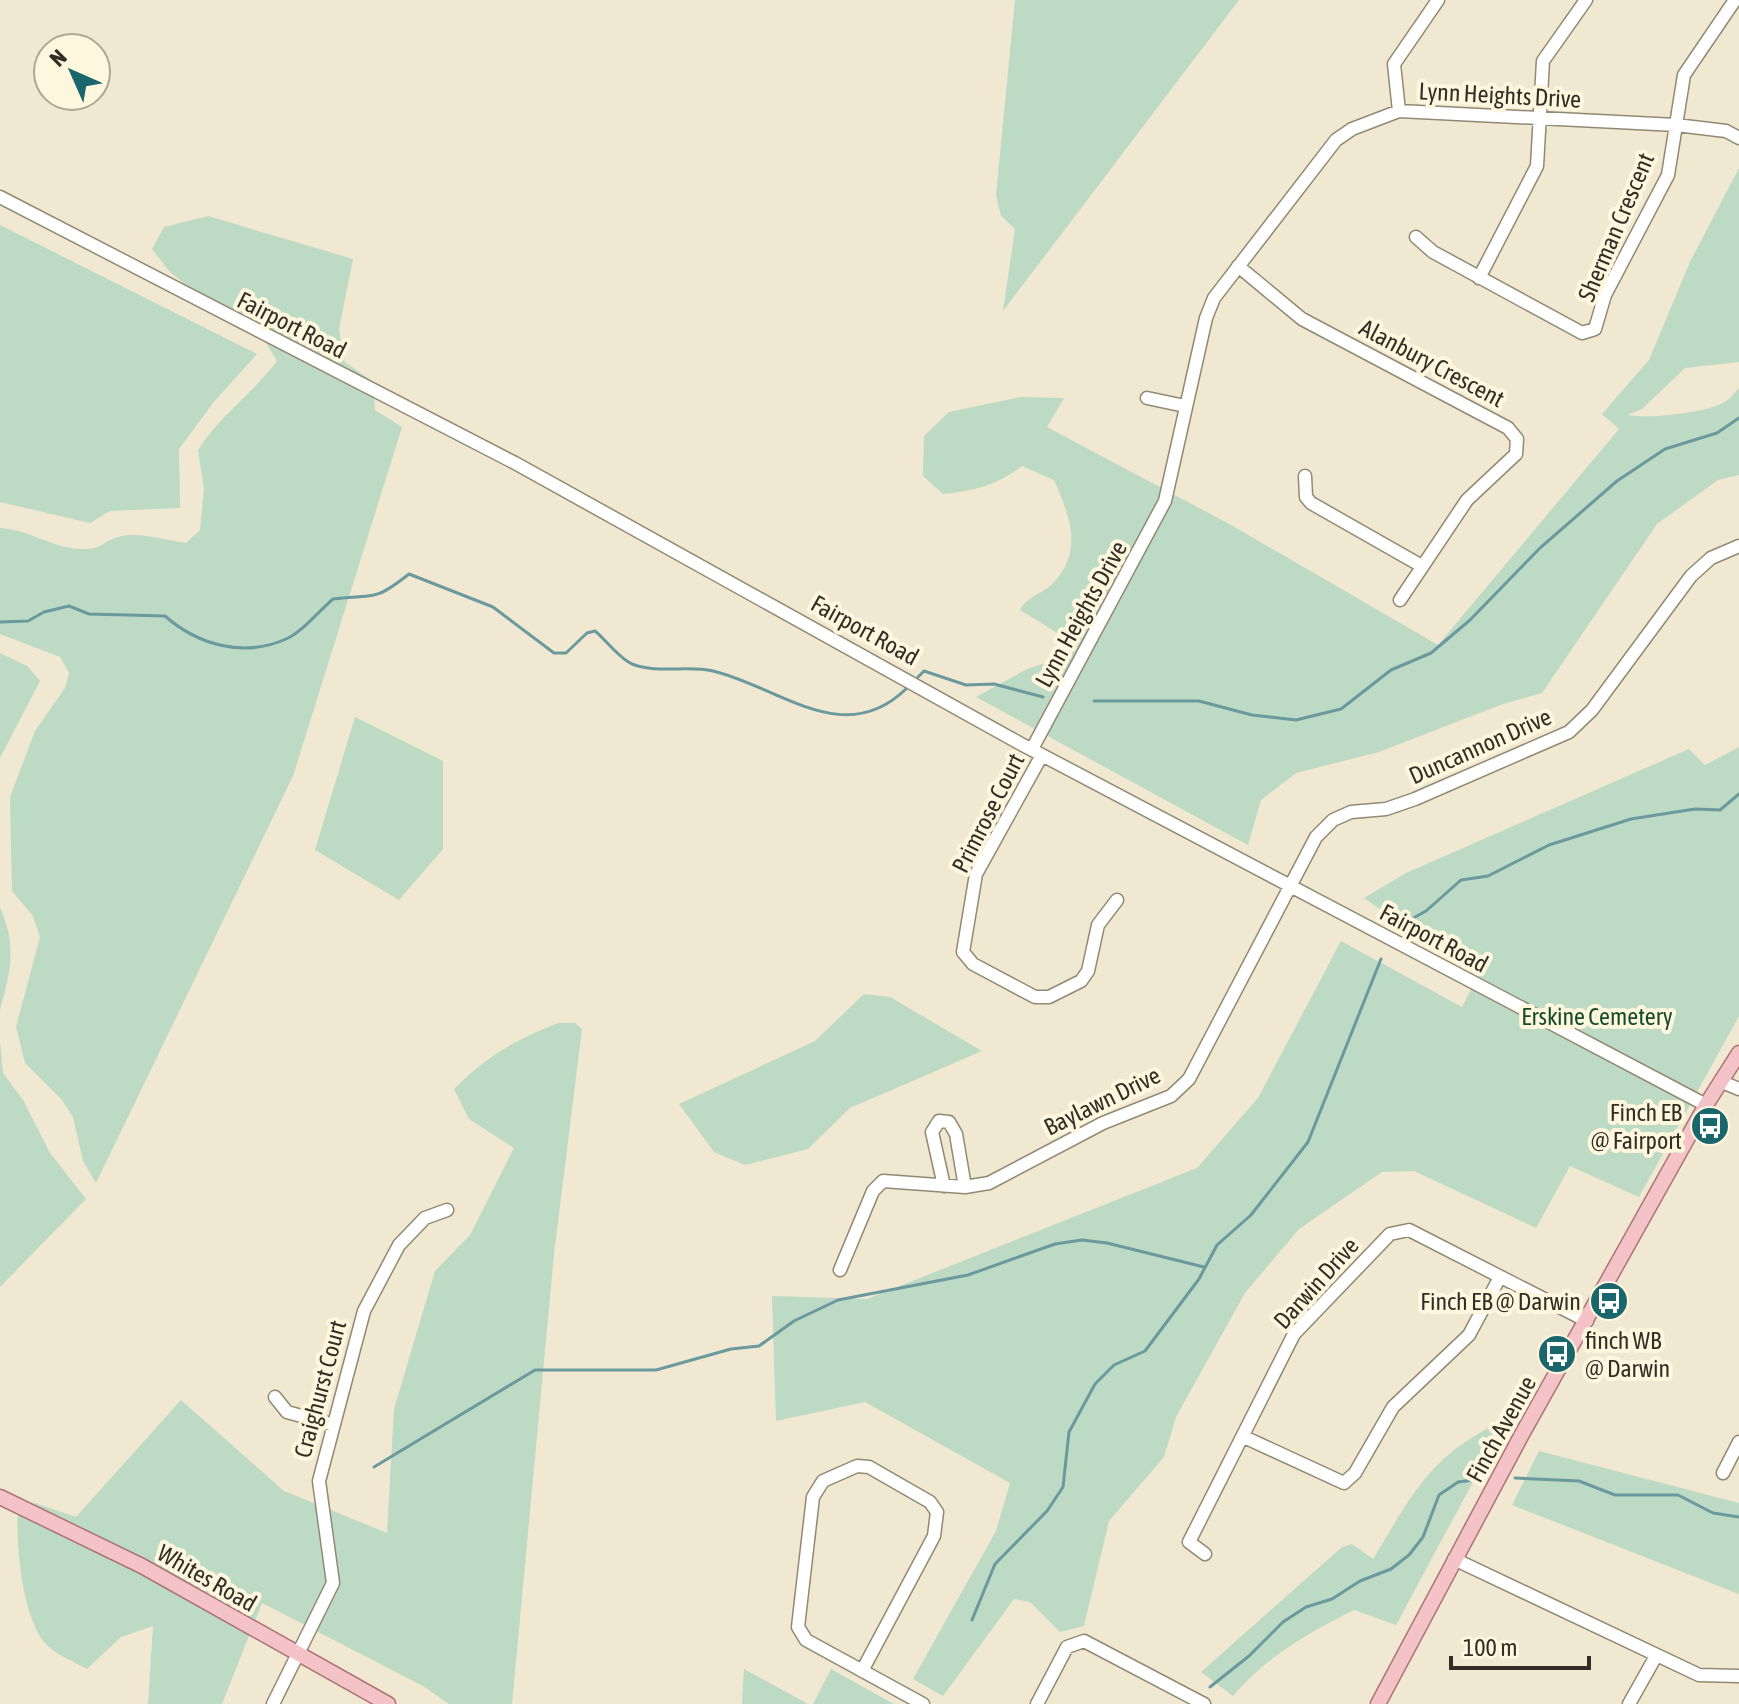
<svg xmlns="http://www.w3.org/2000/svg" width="1739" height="1704" font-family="'Asap Condensed',sans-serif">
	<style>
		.green { fill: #bddac4 }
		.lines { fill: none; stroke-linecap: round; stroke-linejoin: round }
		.stream { stroke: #6a9a9d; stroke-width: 3 }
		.minor-casing { stroke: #928974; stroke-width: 15 }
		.major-casing { stroke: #ab7576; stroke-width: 17 }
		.minor { stroke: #fff; stroke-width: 12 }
		.major { stroke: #f4c3c7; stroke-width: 14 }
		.labels { text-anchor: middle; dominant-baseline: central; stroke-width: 8; stroke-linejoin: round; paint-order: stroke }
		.street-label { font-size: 24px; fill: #312e25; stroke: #fff6de }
		.park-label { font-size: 24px; fill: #144b29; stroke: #fff6de }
		.poi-label { font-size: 24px; fill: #312e25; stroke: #fff6de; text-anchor: end }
	</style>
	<rect width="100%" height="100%" fill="#f1e8d1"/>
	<path class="green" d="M1015,0H1239L1003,311L1015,229L1001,216L996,195Z
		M1739,168V362L1685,368L1642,409L1627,415C1648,419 1706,413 1725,402C1730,399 1735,392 1739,388V475L1718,480L1657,524L1542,693L1503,704L1379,752L1296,773L1261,800L1248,845L976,697L1027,669L1058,659L1071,648L1069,640L1020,610C1028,595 1044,594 1054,582C1084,550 1069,514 1054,480L1022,466C997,485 974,491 943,494L923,476L924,436L949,412L1020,397L1064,398L1047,427L1231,525L1438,645L1619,429L1602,414L1649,360L1690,262Z
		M208,216L353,259L339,329L345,362L373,382L375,410L402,427L293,776L96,1183L83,1161L73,1117L62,1100L25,1063L16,1027L40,937L33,916L12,891L10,797L35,731L65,688L69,673L60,657L0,634V528C27,529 51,547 78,549C105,550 98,543 118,537C138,531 165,540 186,543L200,530L204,489L198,450C219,416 253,393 277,361L258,330L206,301L170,272L152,249L164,227Z
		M0,225L257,354L213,403L179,449L180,508L110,511L90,523L0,502Z
		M0,653L27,666L40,681L0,758Z
		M355,717L443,761V849L399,900L315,850Z
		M1739,747V1016L1639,1197L1570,1166L1536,1228L1414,1171L1382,1172L1299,1229L1245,1293L1176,1417L1164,1457L1109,1521L1084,1626L1060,1632L1030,1602L1014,1599L943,1696L913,1679L996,1531L1010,1483L865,1402L776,1421L772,1296L867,1299L1197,1168L1258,1098L1341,941L1462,1007L1483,966L1415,934L1364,898L1406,873L1689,749L1705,765Z
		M0,907C17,947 11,970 0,1010Z
		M864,994L890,997L982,1051L850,1108L808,1149L745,1165L714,1152L679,1104L815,1041Z
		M558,1023H575L582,1029L554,1254L512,1704H449L423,1686L262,1603L222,1704H148L153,1626L121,1637L87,1669C75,1662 59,1656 49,1647C23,1626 15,1542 18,1510L35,1503L76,1517L181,1400L284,1491L387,1533L394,1409L435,1271L470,1235L514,1148L469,1119L454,1089C488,1055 514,1041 558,1023Z
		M0,1041L3,1073L23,1100L50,1153L86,1199L0,1287Z
		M1490,1427L1502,1428L1396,1625L1354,1610C1308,1633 1266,1657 1233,1696L1201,1672L1342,1547L1352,1544L1373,1559C1410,1499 1426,1461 1490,1427Z
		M1539,1451L1739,1503V1594L1512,1505Z
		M744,1669L808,1704H742Z
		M831,1669L894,1704H813Z"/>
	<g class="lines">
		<path class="stream" d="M0,622L28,621L44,612L69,606L89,614L165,616C198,645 244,658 286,639C302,632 319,611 333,599C375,593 371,604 409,574L493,607L554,653H566L587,633L595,631C606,640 619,658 632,664C657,674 688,665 713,671C780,687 844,750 907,688
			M918,677L924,671L966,685L994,684L1043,697
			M1094,701H1199L1252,715L1296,720L1341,709L1391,670L1431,653L1470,620L1540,548L1617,481L1665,449L1717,433L1739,418
			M1399,926L1426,911L1461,880L1488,876L1549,845L1631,819L1695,809L1720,810L1739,794
			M374,1467L535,1370H656L731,1349L759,1346L794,1321L838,1300L968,1275L1055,1244L1082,1240L1107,1243L1204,1267
			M1515,1478L1579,1481L1615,1495H1678L1713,1513L1739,1517
			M972,1620L995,1564L1047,1511L1063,1487L1069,1432L1095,1384L1114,1365L1145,1351L1199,1279L1217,1245L1251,1215L1308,1142L1381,959
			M1210,1687L1249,1656L1283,1622L1306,1607L1332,1599L1360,1581L1391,1569L1409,1555L1423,1537L1439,1495L1458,1482L1481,1479"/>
		<defs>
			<path id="minor" d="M1399,111L1394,64L1438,0
				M0,197L515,463L1021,744L1706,1105
				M1416,237L1433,252L1582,333L1595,329L1605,295L1668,175L1684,75L1735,0
				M1238,266L1302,319L1508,428L1517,439L1516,454L1467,500L1400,600
				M1479,278L1537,166L1543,61L1586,0
				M1147,398L1185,406
				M1305,476L1306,497L1311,503L1420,565
				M1032,749L1165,501L1206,318L1214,298L1336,140L1352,129L1399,111L1676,125L1726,131L1739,138
				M1042,755L976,874L963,952L973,964L1035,997H1049L1081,981L1088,971L1098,925L1117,900
				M1722,1082L1739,1089
				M944,1186L932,1132L939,1121L949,1122L956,1134L965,1187
				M840,1270L873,1191L883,1181L965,1187L989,1183L1103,1123L1171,1096L1189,1079L1316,837L1333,820L1351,812L1386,809L1415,799L1569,732L1592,710L1691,576L1711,558L1739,546
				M275,1397L287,1412L334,1425
				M1244,1437L1344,1483L1355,1473L1393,1407L1469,1335L1500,1277
				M1723,1473L1739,1442
				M1205,1554L1189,1542L1294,1334L1390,1234L1409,1230L1587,1321
				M1454,1559L1699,1675L1739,1676
				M862,1671L934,1536L937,1512L930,1502L869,1467L857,1466L823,1481L813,1497L798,1627L806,1640L923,1704
				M273,1704L333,1583L319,1481L364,1311L399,1245L425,1218L447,1210
				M1037,1704L1067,1647L1084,1641L1204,1704
				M1629,1704L1656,1656"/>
			<path id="major" d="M0,1497L142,1566L388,1704
				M1378,1704L1521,1436L1706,1105L1739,1053"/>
		</defs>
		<use href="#minor" class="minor-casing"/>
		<use href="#major" class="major-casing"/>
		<use href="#minor" class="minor"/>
		<use href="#major" class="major"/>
	</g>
	<defs>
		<symbol id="bus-disc" viewBox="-11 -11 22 22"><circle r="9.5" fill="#19676c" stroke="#fff6de"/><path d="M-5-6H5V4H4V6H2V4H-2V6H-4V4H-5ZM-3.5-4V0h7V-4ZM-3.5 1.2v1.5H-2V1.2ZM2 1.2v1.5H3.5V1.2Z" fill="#fff"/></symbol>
	</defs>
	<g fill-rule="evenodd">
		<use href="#bus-disc" x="1688" y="1104" width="44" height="44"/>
		<use href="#bus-disc" x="1587" y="1279" width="44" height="44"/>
		<use href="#bus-disc" x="1535" y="1332" width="44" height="44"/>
	</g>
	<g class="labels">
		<g class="street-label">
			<text transform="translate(1500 95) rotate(3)">Lynn Heights Drive</text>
			<text transform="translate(1616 227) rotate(-67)">Sherman Crescent</text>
			<text transform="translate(292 325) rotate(27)">Fairport Road</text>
			<text transform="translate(1432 363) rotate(28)">Alanbury Crescent</text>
			<text transform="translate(1081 614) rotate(-61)">Lynn Heights Drive</text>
			<text transform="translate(865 630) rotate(29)">Fairport Road</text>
			<text transform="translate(1480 746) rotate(-24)">Duncannon Drive</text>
			<text transform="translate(988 813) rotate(-63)">Primrose Court</text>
			<text transform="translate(1434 938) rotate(28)">Fairport Road</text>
			<text transform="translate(1102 1101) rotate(-26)">Baylawn Drive</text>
			<text transform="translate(1316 1283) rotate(-48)">Darwin Drive</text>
			<text transform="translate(320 1389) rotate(-75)">Craighurst Court</text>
			<text transform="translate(1501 1429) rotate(-61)">Finch Avenue</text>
			<text transform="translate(207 1578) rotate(30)">Whites Road</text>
		</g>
		<g class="park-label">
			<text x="1597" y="1016">Erskine Cemetery</text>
		</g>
		<g class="poi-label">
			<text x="1682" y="1112">Finch EB<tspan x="1682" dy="28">@ Fairport</tspan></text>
			<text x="1581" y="1301">Finch EB @ Darwin</text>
			<text x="1585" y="1340" text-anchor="start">finch WB<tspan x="1585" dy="28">@ Darwin</tspan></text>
		</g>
	</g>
	<g transform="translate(72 72) rotate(315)"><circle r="38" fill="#fff6de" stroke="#ada694" stroke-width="2"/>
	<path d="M0-6L14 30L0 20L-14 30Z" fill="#19676c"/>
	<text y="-12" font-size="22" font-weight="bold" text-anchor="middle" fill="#312e25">N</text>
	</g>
	<path d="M1451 1656v12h138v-12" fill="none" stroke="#312e25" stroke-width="4"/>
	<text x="1463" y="1656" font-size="24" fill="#312e25" stroke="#fff6de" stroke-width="6" paint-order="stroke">100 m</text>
</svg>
